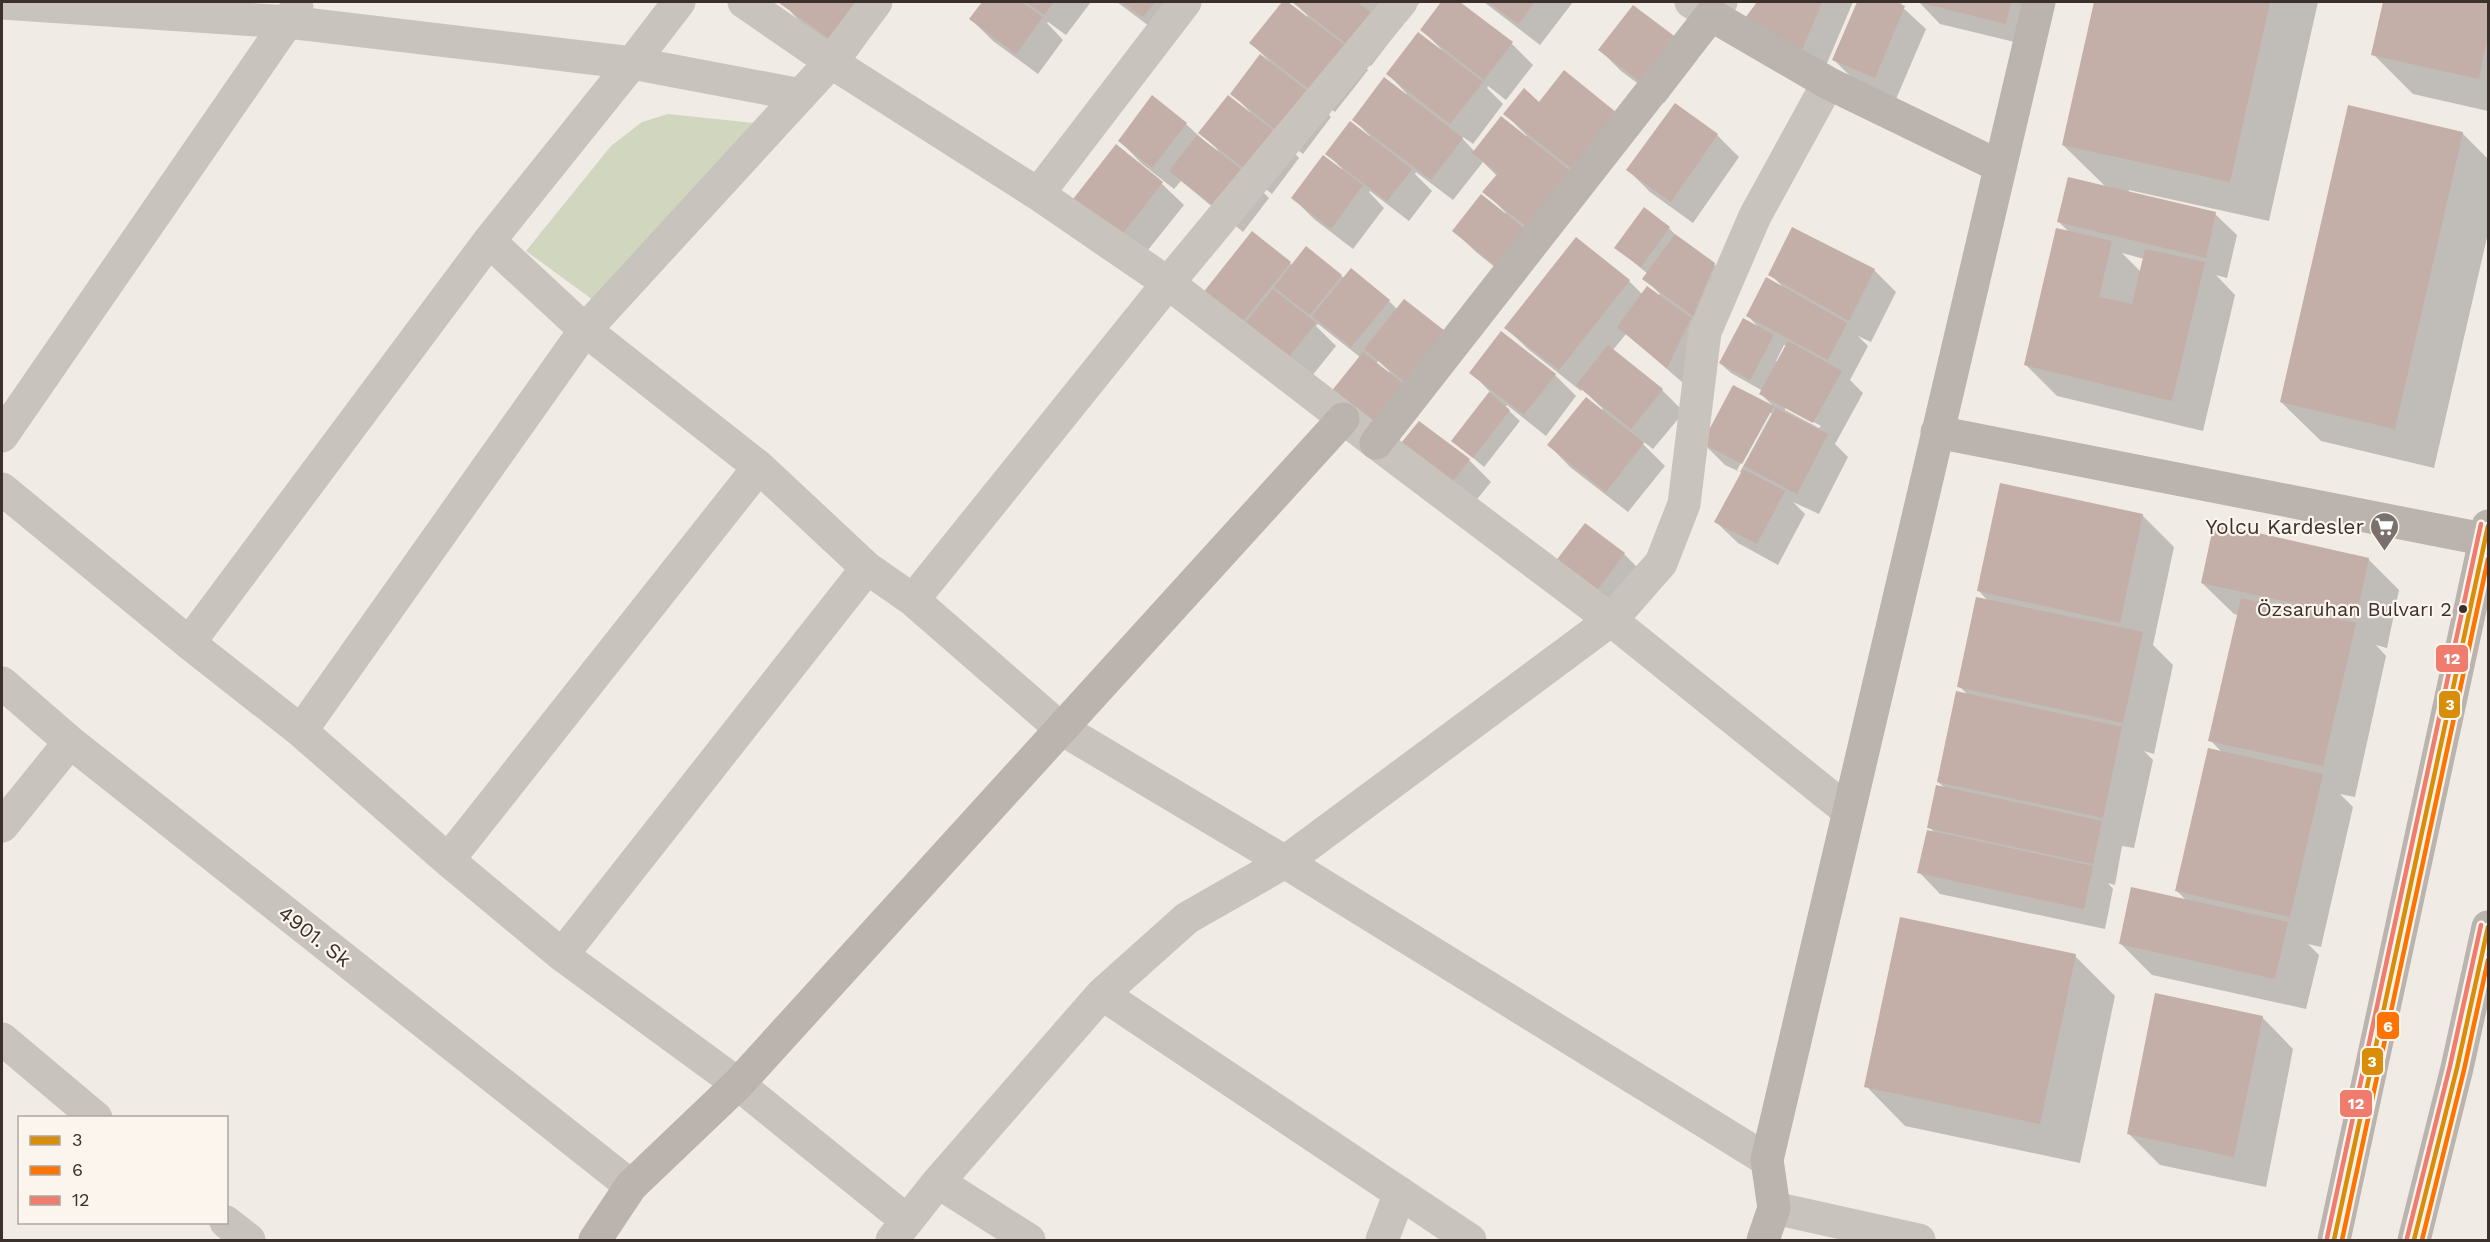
<svg xmlns="http://www.w3.org/2000/svg" width="2490" height="1242" font-family="'Work Sans',sans-serif">
	<style>
		.green { fill: #d1d6bf }
		.shadow { fill: #0003; fill-rule: evenodd }
		.building { fill: #c3afa7 }
		.lines { fill: none; stroke-linecap: round; stroke-linejoin: round }
		.street { stroke: #c9c3be; stroke-width: 33 }
		.secondary { stroke: #bab3ae; stroke-width: 33 }
		.bus-1-casing { stroke: #fbf5ee; stroke-width: 9 }
		.bus-2-casing { stroke: #fbf5ee; stroke-width: 9 }
		.bus-3-casing { stroke: #fbf5ee; stroke-width: 9 }
		.bus-1 { stroke: #d88e09; stroke-width: 4.5 }
		.bus-2 { stroke: #ff7300; stroke-width: 4.5 }
		.bus-3 { stroke: #f07c6e; stroke-width: 4.5 }
		.bus-dot { fill: #3b302b; stroke: #fbf5ee; stroke-width: 2 }
		.labels { text-anchor: middle; dominant-baseline: central; stroke-width: 4.5; stroke-linejoin: round; paint-order: stroke }
		.bus-label { font-size: 20px; fill: #3b302b; stroke: #fbf5ee; text-anchor: end }
		.poi-label { font-size: 21px; fill: #3b302b; stroke: #fbf5ee; text-anchor: end }
		.street-label { font-size: 21px; fill: #3b302b; stroke: #fbf5ee }
		.line-badge { stroke: #fbf5ee; stroke-width: 2 }
		.badge-label { font-size: 16px; text-anchor: middle; font-weight: bold; fill: #fff }
	</style>
	<rect width="100%" height="100%" fill="#f0ebe5"/>
	<path class="green" d="M668,114L754,123L593,300L526,251L611,146L642,122Z"/>
	<path class="shadow" d="M782,2H870L885,16L853,61L802,24Z
		M984,2H1091L1066,35L1048,22L1047,23L1063,40L1038,74L993,41L971,19Z
		M1117,2H1188L1165,38Z
		M1284,2L1306,18L1308,16L1293,2H1420L1371,66L1352,51L1351,53L1368,70L1335,112L1313,95L1311,96L1331,117L1303,154L1282,138L1281,139L1299,158L1272,194L1253,179L1251,180L1269,198L1243,232L1181,181L1174,189L1141,163L1120,141L1186,124L1216,152L1218,150L1200,133L1250,112L1232,93L1270,62L1251,43Z
		M1443,2H1457L1512,44L1533,65L1506,100L1488,86L1487,88L1503,104L1473,144L1463,137L1462,138L1475,152L1525,138L1527,136L1505,114L1539,104L1616,114L1518,286L1476,252L1454,231L1506,213L1484,191L1497,176L1483,162L1453,200L1416,172L1415,174L1432,191L1409,221L1370,191L1369,192L1384,208L1353,249L1314,219L1293,198L1343,170L1327,153L1370,136L1354,120L1407,94L1388,74L1441,49L1422,30Z
		M1484,2H1573L1540,45Z
		M1759,2H1853L1819,82L1742,25Z
		M1858,2H1902L1901,6L1926,29L1896,99L1855,81L1834,60Z
		M1919,2H2037L2027,45L1940,24Z
		M2095,2H2318L2269,221L2129,190L2128,193L2215,214L2237,235L2227,278L2216,275L2235,295L2203,431L2057,396L2025,364L2070,233L2059,222L2107,188L2063,145ZM2122,253L2144,259L2141,272Z
		M2385,2H2488V111L2413,94L2373,54Z
		M1676,39L1697,60L1664,103L1621,71L1600,50Z
		M1675,105L1717,135L1739,157L1693,223L1650,192L1628,170Z
		M2462,133L2488,159V233L2434,468L2321,441L2281,402Z
		M1116,147L1162,184L1184,205L1140,260L1094,224Z
		M1669,228L1680,240L1714,264L1736,286L1689,388L1626,334L1613,350L1662,390L1684,412L1653,449L1644,442L1643,444L1665,466L1628,512L1570,467L1549,445L1603,409L1582,389L1581,391L1528,349L1506,328L1629,281L1643,295L1658,296L1660,294L1644,278L1648,274L1616,248Z
		M1793,229L1874,270L1896,292L1871,342L1858,336L1868,346L1850,380L1863,393L1835,444L1848,457L1819,514L1793,502L1805,514L1778,565L1738,543L1716,522L1742,473L1725,465L1703,443L1734,387L1774,407L1761,394L1763,391L1731,373L1720,363L1758,327L1748,316L1782,286L1770,274ZM1784,345L1787,347L1778,362L1776,361ZM1785,406L1821,426L1819,428L1785,410ZM1768,413H1772L1740,472L1737,470Z
		M1290,263L1292,266L1341,276L1389,301L1398,310L1427,402L1402,382L1401,384L1360,357L1318,324L1316,326L1336,346L1307,382L1226,316ZM1378,361L1390,372L1388,374L1376,364Z
		M1471,372L1555,375L1576,396L1546,436L1507,405L1505,407L1520,421L1484,467L1453,441L1490,392Z
		M1420,423L1469,460L1491,482L1470,508L1421,470Z
		M2142,515L2174,547L2153,645L2173,665L2154,754L2144,751L2153,760L2134,848L2122,846L2115,885L2108,883L2113,889L2105,929L1940,894L1919,872L1935,833L1929,827L1945,788L1938,782L1968,695L1959,686L1988,601L1979,591Z
		M1585,525L1624,554L1646,576L1611,621L1572,592Z
		M2368,559L2399,590L2387,648L2376,645L2386,656L2355,797L2340,794L2353,807L2321,947L2308,944L2319,955L2306,1009L2152,975L2120,943L2187,901L2177,891L2223,753L2210,740L2238,615L2234,614L2202,583Z
		M2075,956L2115,996L2080,1163L1905,1126L1866,1086Z
		M2262,1017L2293,1049L2266,1187L2160,1165L2129,1134Z"/>
	<path class="building" d="M780,2H859L831,40L779,3Z
		M982,2H1021L1043,17L1016,54L969,19Z
		M1026,2H1054L1044,15Z
		M1122,2H1155L1143,17Z
		M1282,2H1288L1347,47L1313,92L1249,43Z
		M1292,2H1357L1373,14L1349,46Z
		M1441,2H1460L1513,42L1484,80L1420,30Z
		M1488,2H1535L1518,24Z
		M1757,2H1822L1797,62L1740,25Z
		M1857,2H1895L1905,6L1875,78L1832,60Z
		M1917,2H2011L2006,24Z
		M2094,2H2270L2230,182L2062,145Z
		M2383,2H2488V34L2479,79L2371,55Z
		M1633,5L1677,38L1642,83L1598,50Z
		M1418,32L1483,82L1450,124L1386,74Z
		M1260,54L1311,94L1281,134L1230,94Z
		M1564,70L1617,113L1572,169L1503,114L1524,88L1539,102Z
		M1384,77L1463,138L1431,180L1352,120Z
		M1152,95L1187,123L1152,168L1118,141Z
		M1228,95L1279,135L1250,173L1198,133Z
		M1675,103L1718,134L1671,202L1626,170Z
		M2348,105L2463,132L2395,429L2280,402Z
		M1501,116L1570,171L1526,226L1482,192L1498,173L1472,153Z
		M1350,121L1412,169L1387,201L1325,154Z
		M1197,135L1249,175L1220,211L1169,171Z
		M1116,144L1163,182L1118,240L1070,203Z
		M1323,155L1363,185L1331,229L1291,198Z
		M2068,177L2216,212L2206,258L2057,222Z
		M1481,194L1525,229L1496,266L1452,231Z
		M1644,207L1670,227L1641,267L1614,248Z
		M1792,227L1875,269L1849,321L1768,275Z
		M2056,228L2112,241L2099,297L2132,304L2145,249L2205,262L2172,401L2024,365Z
		M1252,231L1291,262L1240,325L1202,294Z
		M1675,234L1715,263L1693,316L1642,279Z
		M1576,237L1630,280L1559,370L1504,328Z
		M1306,246L1342,275L1310,315L1274,287Z
		M1351,268L1390,300L1351,347L1312,316Z
		M1766,277L1847,323L1828,360L1746,316Z
		M1647,286L1691,318L1667,368L1617,327Z
		M1273,289L1316,323L1285,362L1242,327Z
		M1404,299L1445,331L1405,382L1364,349Z
		M1743,318L1774,335L1750,380L1719,363Z
		M1501,331L1556,374L1524,415L1469,373Z
		M1788,341L1842,371L1813,423L1759,394Z
		M1608,345L1663,389L1631,429L1576,385Z
		M1363,352L1404,384L1371,426L1330,393Z
		M1733,385L1774,406L1742,464L1702,443Z
		M1489,392L1510,410L1473,458L1451,441Z
		M1586,397L1644,443L1606,492L1547,445Z
		M1776,408L1828,434L1797,494L1744,466Z
		M1419,421L1470,459L1448,488L1397,448Z
		M1743,469L1785,491L1757,544L1714,522Z
		M2000,483L2143,514L2120,623L1977,591Z
		M1585,523L1625,553L1589,601L1548,571Z
		M2214,523L2369,558L2356,617L2201,583Z
		M1976,597L2143,632L2123,723L1957,687Z
		M2241,598L2356,623L2323,766L2208,741Z
		M1956,691L2122,727L2103,818L1937,782Z
		M2208,748L2323,774L2290,917L2175,891Z
		M1936,785L2102,821L2093,864L1927,828Z
		M1927,830L2093,866L2084,909L1917,873Z
		M2131,887L2288,922L2275,979L2119,944Z
		M1900,917L2076,954L2040,1124L1864,1087Z
		M2155,993L2263,1016L2234,1157L2127,1134Z"/>
	<g class="lines">
		<path class="street" d="M744,2L831,62L1038,194L1168,283L1376,443L1611,620L1848,811
			M1691,2L1711,15L1721,2
			M2,3L288,22L632,63L801,95
			M1038,194L1185,2
			M489,241L585,330L759,467L867,568L913,600L1060,728L1285,862L1767,1160
			M2,436L297,8
			M2,489L189,643L301,731L448,860L562,955L738,1084L906,1220
			M913,600L1168,283L1401,2
			M189,643L489,241L632,63L679,2
			M2,683L70,742L631,1186
			M301,731L585,330L831,62L876,2
			M2,826L70,742
			M448,860L759,467
			M562,955L867,568
			M1102,994L1470,1240
			M2,1039L96,1118
			M938,1182L1029,1240
			M1774,1208L1919,1240
			M226,1222L249,1240
			M892,1240L938,1182L1102,994L1187,918L1285,862L1611,620L1661,563L1684,504L1705,332L1755,216L1828,83
			M1382,1240L1400,1193"/>
		<path class="secondary" d="M1937,432L2488,540
			M1376,443L1711,15L1828,83L1999,166
			M595,1240L631,1186L738,1084L1343,419
			M1763,1240L1774,1208L1767,1160L2039,2
			M2334,1240L2488,526
			M2414,1240L2457,1068L2488,927"/>
		<defs>
			<path id="bus-1" d="M2334,1240L2488,526
				M2414,1240L2457,1068L2488,927"/>
			<path id="bus-2" d="M2342,1240L2488,559
				M2422,1240L2464,1070L2488,960"/>
			<path id="bus-3" d="M2327,1238L2481,524
				M2407,1238L2450,1066L2481,925"/>
		</defs>
		<use href="#bus-1" class="bus-1-casing"/>
		<use href="#bus-2" class="bus-2-casing"/>
		<use href="#bus-3" class="bus-3-casing"/>
		<use href="#bus-1" class="bus-1"/>
		<use href="#bus-2" class="bus-2"/>
		<use href="#bus-3" class="bus-3"/>
	</g>
	<defs>
		<symbol id="supermarket-pin" viewBox="-11 -11 22 30"><path d="M0 17L-7.5 6A9.5 9.5 0 1 1 7.5 6Z" fill="#7a716c" stroke="#fbf5ee"/><path d="M-6-5.5h2.5l.6 2H6L4.5 2H-2.5L-4.4-4H-6ZM-1.5 3.2a1.3 1.3 0 1 0 .1 0ZM3 3.2a1.3 1.3 0 1 0 .1 0Z" fill="#fff"/></symbol>
	</defs>
	<g fill-rule="evenodd">
		<use href="#supermarket-pin" x="2368" y="510" width="33" height="45"/>
	</g>
	<circle class="bus-dot" cx="2463" cy="609" r="5"/>
	<g class="labels">
		<g class="bus-label">
			<text x="2452" y="609">Özsaruhan Bulvarı 2</text>
		</g>
		<g class="poi-label">
			<text x="2364" y="526">Yolcu Kardesler</text>
		</g>
		<g class="street-label">
			<text transform="translate(315 936) rotate(38)">4901. Sk</text>
		</g>
	</g>
	<g class="line-badge">
		<rect x="2435" y="644" width="34" height="29" rx="6" fill="#f07c6e"/>
		<rect x="2438" y="690" width="23" height="29" rx="6" fill="#d88e09"/>
		<rect x="2376" y="1011" width="24" height="29" rx="6" fill="#ff7300"/>
		<rect x="2361" y="1047" width="23" height="29" rx="6" fill="#d88e09"/>
		<rect x="2339" y="1089" width="34" height="29" rx="6" fill="#f07c6e"/>
	</g>
	<g class="badge-label">
		<text x="2452" y="664">12</text>
		<text x="2450" y="710">3</text>
		<text x="2388" y="1032">6</text>
		<text x="2372" y="1067">3</text>
		<text x="2356" y="1109">12</text>
	</g>
	<rect width="2490" height="1242" fill="none" stroke="#3b302b" stroke-width="6"/>
	<rect x="18" y="1116" width="210" height="108" fill="#fbf5ee" stroke="#aea6a0" stroke-width="1.5"/>
	<rect x="30" y="1136" width="30" height="9" fill="#d88e09" stroke="#aea6a0" stroke-width="1.5"/>
	<text x="72" y="1146" font-size="18" fill="#3b302b">3</text>
	<rect x="30" y="1166" width="30" height="9" fill="#ff7300" stroke="#aea6a0" stroke-width="1.5"/>
	<text x="72" y="1176" font-size="18" fill="#3b302b">6</text>
	<rect x="30" y="1196" width="30" height="9" fill="#f07c6e" stroke="#aea6a0" stroke-width="1.5"/>
	<text x="72" y="1206" font-size="18" fill="#3b302b">12</text>
</svg>
